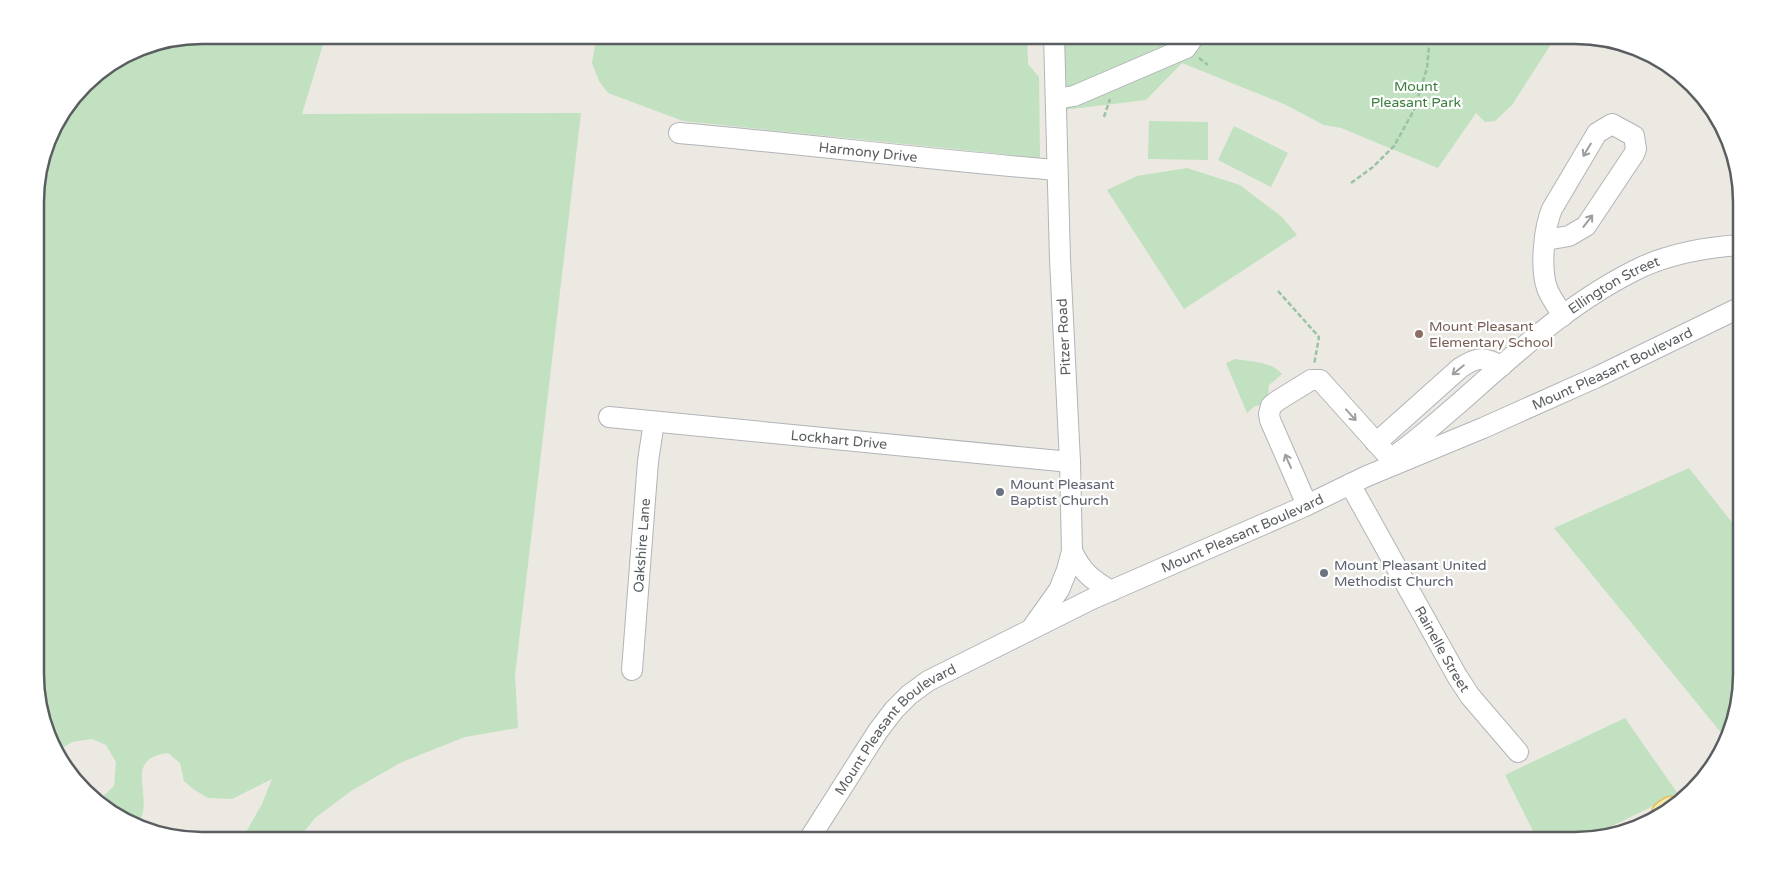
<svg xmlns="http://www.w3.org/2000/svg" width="1777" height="876" font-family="'Varela Round',sans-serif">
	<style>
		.green { fill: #c1e1c0 }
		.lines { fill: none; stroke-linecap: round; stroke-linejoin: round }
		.minor-casing { stroke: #b2b4b8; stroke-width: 22 }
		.major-casing { stroke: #e4be63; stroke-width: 29 }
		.path { stroke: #9ac2a5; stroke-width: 2.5; stroke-dasharray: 5 2.5; stroke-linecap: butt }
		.minor { stroke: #fff; stroke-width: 20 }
		.major { stroke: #f7eaab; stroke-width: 26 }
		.oneway { stroke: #9c9ea0 }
		.education-dot { fill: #8d6e63; stroke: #fff; stroke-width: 2 }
		.worship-dot { fill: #6b7280; stroke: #fff; stroke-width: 2 }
		.labels { text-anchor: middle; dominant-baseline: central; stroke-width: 4.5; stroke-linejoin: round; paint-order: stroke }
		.park-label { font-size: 14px; fill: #3c7f3e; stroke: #fff }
		.street-label { font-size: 14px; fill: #5a5e61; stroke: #fff }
		.education-label { font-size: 14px; fill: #785e54; stroke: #fff; text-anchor: start }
		.worship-label { font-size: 14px; fill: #5b616d; stroke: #fff; text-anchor: start }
		.rim { fill: none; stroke: #5a5e61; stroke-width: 2.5 }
	</style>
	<rect width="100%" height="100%" fill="#ece9e2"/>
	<path class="green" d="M201,35H326L302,114L581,113L515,675L518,728L465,737L402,762L351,791L315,818L297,841H241L262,804L272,779L232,799L208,798L193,789L184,781L180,763L168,753C125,758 150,790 142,816C141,819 137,823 135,826L128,824L99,800L114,786L116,762L106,745L92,739L72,742L59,750L36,697L35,190L52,128L91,76L138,48Z
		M597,35H1027L1028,64L1039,77L1040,158L683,121L608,93L599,81L592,63Z
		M1060,35H1557L1512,105L1495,121L1485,122L1476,113L1438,168L1341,128L1324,125L1284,104L1182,63L1146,100L1063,110Z
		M1149,121L1208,122V160L1148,159Z
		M1234,126L1288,153L1271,187L1218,160Z
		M1187,168L1240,185L1282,217L1297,235L1184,309L1107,190L1137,176Z
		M1235,359C1251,362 1271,361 1282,374L1269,385L1268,397L1261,401L1262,405L1255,406L1247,413L1226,363Z
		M1689,468L1742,535V675L1727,740L1554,528Z
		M1625,718L1678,794L1581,841H1538L1505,775Z"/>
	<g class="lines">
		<defs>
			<g id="minor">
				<path d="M1056,99L1074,96L1186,48L1195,35"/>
				<path id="s1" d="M679,133C805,144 931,160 1057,170"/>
				<path d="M1546,240L1569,236L1586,226L1634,154L1636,149L1634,136L1612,124L1597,133L1552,209C1544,228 1540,268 1547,288C1550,297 1558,307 1563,316"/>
				<path id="s2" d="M609,417L1070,462"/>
				<path d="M1376,443L1460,368C1478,356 1483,357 1502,366"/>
				<path id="s3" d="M1393,457C1416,441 1437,422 1458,404C1516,353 1573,299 1644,266C1674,253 1709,247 1741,245"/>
				<path id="s4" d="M1350,484L1457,676L1470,696L1518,752"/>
				<path d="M1307,505L1270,420L1269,414L1271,406L1277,401L1311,380H1320L1391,459"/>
				<path d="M1072,551C1082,572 1091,579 1111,591"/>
				<path d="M1034,625L1059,590L1067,570L1072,551L1070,462L1060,259L1054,35"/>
				<path id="s5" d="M632,670L648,461L654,422"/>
				<path id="s6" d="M808,841L878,731L894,710L909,695L928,681L1092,599L1303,507L1367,476L1483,428L1597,377L1741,307"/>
			</g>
			<path id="major" d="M1665,814L1671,810"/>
		</defs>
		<use href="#minor" class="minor-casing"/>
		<use href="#major" class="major-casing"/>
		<path class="path" d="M1199,58L1208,65
			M1104,117L1110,99
			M1351,183L1373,167L1394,146L1414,110L1427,68L1430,35
			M1278,291L1319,337L1314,365"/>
		<use href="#minor" class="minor"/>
		<use href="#major" class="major"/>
	</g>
	<defs><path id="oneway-shaft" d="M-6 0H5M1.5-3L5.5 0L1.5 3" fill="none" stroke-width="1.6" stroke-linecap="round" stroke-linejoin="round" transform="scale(1.25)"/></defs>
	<g class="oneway">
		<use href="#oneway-shaft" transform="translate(1587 150) rotate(121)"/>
		<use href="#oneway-shaft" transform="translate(1588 221) rotate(-52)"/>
		<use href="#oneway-shaft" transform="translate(1458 370) rotate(141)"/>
		<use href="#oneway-shaft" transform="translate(1351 415) rotate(48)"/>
		<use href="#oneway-shaft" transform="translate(1288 461) rotate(-114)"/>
	</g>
	<circle class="education-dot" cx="1419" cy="334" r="5"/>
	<g class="worship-dot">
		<circle cx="1000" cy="492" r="5"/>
		<circle cx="1324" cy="573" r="5"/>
	</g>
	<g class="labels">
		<g class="park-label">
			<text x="1416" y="86">Mount<tspan x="1416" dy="16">Pleasant Park</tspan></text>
		</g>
		<g class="street-label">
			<text stroke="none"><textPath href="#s1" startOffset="190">Harmony Drive</textPath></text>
			<text stroke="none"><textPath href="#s3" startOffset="281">Ellington Street</textPath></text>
			<text transform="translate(1064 337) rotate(-93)">Pitzer Road</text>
			<text stroke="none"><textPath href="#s6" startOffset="954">Mount Pleasant Boulevard</textPath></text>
			<text stroke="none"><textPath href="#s2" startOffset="231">Lockhart Drive</textPath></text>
			<text stroke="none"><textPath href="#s6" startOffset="549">Mount Pleasant Boulevard</textPath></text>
			<text stroke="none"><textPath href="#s5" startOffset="125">Oakshire Lane</textPath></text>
			<text stroke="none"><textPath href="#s4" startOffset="189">Rainelle Street</textPath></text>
			<text stroke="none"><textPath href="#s6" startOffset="144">Mount Pleasant Boulevard</textPath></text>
		</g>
		<g class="education-label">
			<text x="1429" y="326">Mount Pleasant<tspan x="1429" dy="16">Elementary School</tspan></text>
		</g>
		<g class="worship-label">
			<text x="1010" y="484">Mount Pleasant<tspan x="1010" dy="16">Baptist Church</tspan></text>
			<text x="1334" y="565">Mount Pleasant United<tspan x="1334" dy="16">Methodist Church</tspan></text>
		</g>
	</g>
	<path d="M0 0H1777V876H0ZM202 44H1575A158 158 0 0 1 1733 202V674A158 158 0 0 1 1575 832H202A158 158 0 0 1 44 674V202A158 158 0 0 1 202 44Z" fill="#fff" fill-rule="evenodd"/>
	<path class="rim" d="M202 44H1575A158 158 0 0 1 1733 202V674A158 158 0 0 1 1575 832H202A158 158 0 0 1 44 674V202A158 158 0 0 1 202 44Z"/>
</svg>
